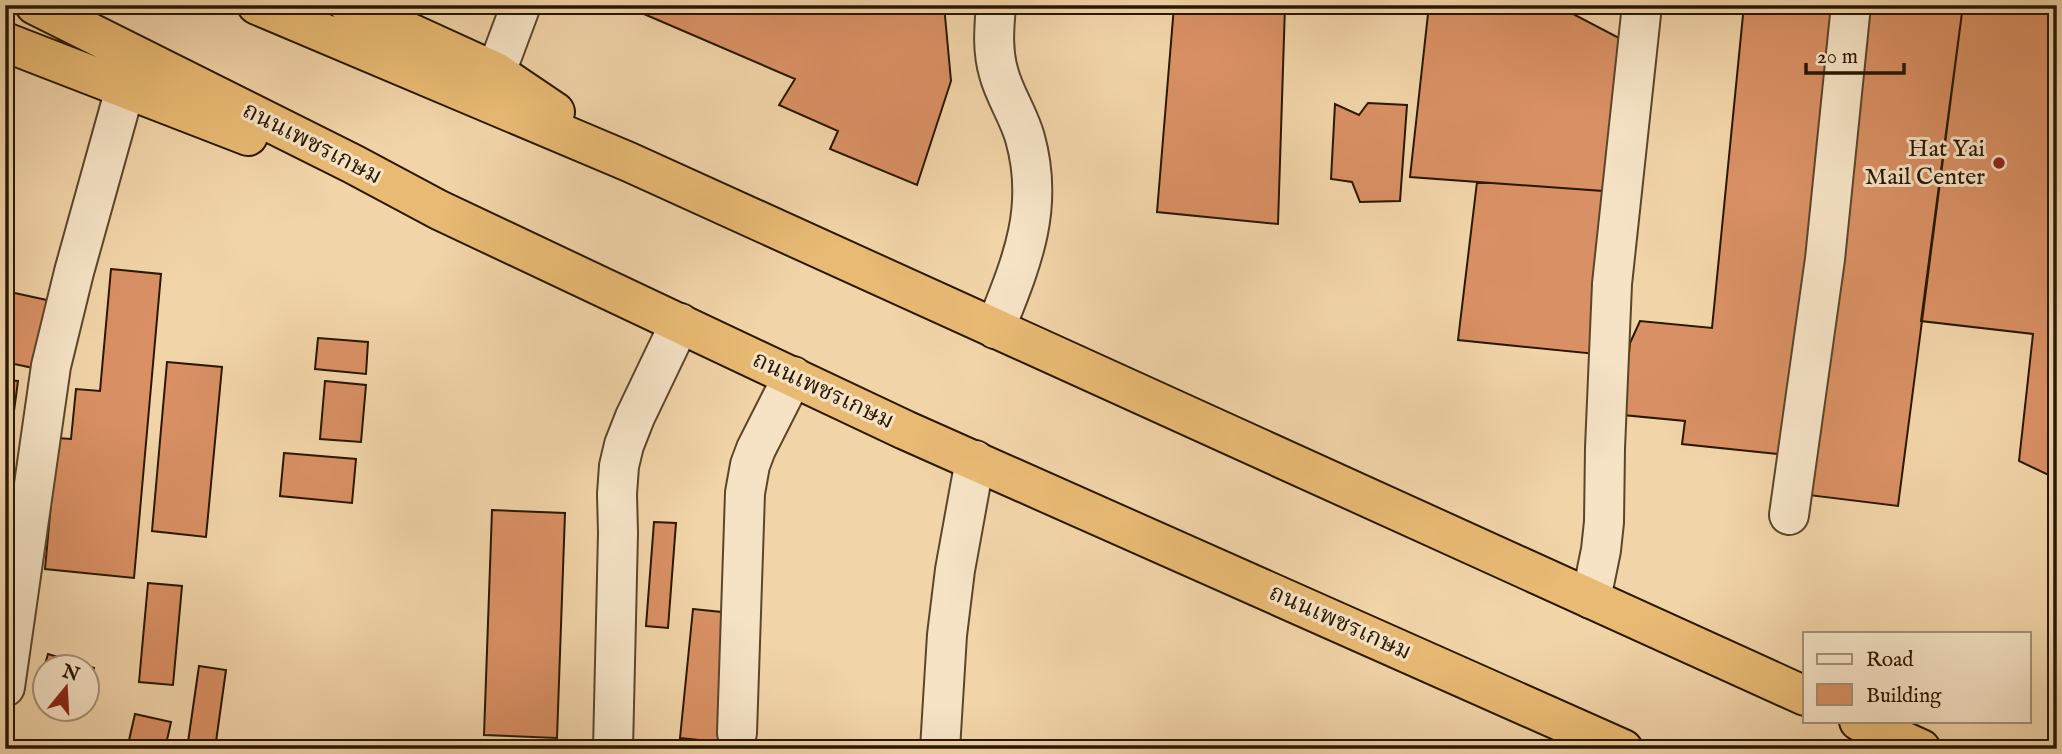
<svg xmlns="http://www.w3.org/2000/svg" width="2062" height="754" font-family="'IM FELL English','Noto Serif Thai',serif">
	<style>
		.building { fill: #d99064; stroke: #291700; stroke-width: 2 }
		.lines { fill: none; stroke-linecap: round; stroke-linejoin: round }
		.minor-casing { stroke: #5b462a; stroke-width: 42 }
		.highway-casing { stroke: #291700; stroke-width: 42 }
		.minor { stroke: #f6e3c6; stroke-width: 38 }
		.highway { stroke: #e8ba74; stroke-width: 38 }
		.poi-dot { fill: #8f2418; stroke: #f6e3c6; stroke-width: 2.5 }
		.labels { text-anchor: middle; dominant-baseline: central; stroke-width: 6; stroke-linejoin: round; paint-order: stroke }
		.street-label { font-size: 24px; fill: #291700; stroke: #f6e3c6 }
		.poi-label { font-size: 24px; fill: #291700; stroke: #f6e3c6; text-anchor: end }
	</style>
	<rect width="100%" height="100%" fill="#f1d4a8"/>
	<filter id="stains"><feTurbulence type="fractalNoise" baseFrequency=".00286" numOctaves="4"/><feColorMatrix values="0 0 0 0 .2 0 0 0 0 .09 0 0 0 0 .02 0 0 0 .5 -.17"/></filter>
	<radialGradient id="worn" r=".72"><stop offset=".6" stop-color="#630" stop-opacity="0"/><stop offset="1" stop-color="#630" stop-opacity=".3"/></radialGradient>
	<path class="building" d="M623,5H944L951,81L917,185L830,149L838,131L779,105L795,79Z
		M1429,5H1556L1623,40L1603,191L1410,177Z
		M1744,5H1839L1786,455L1682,444L1685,421L1623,415L1630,343L1640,321L1712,328Z
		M1860,5H1963L1898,506L1800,494Z
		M1963,5H2057V479L2019,461L2033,334L1921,321Z
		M1174,6H1285L1278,224L1157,212Z
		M1368,103L1407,105L1400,201L1360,202L1352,182L1331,179L1335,104L1359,115Z
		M1477,182L1603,191L1596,354L1458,340Z
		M111,269L161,274L134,578L45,569L57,438L71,439L76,389L100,391Z
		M10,292L47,300L33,368L5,362V313Z
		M318,338L368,342L366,374L315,369Z
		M167,362L222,367L206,537L152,531Z
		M5,380L18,381L13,419L5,418Z
		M325,381L366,385L361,442L320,439Z
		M284,453L356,459L352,503L280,496Z
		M2057,488V545L2048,536Z
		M492,510L565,513L557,738L484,735Z
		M654,522L676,523L668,628L646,626Z
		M148,583L182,586L173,685L139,682Z
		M693,609L731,613L718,742L680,738Z
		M48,654L94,668L88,691V666H46V703L35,699Z
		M199,666L226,670L215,749H187Z
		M135,714L171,722L165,749H127Z"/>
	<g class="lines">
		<defs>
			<path id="minor" d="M496,72L521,5
				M995,329C1021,264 1045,209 1025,138C1019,116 1005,96 999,74C992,51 994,29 996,5
				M1789,515L1825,259L1851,5
				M1591,599L1601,550L1604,522L1605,448L1612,284L1642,5
				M5,687L51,366L74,272L125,89
				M737,733L745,493L750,465L756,449L793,376
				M613,749L618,533L617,494L619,466L624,445L635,417L680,323
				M940,749L947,635L955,570L975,460"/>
			<path id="highway" d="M35,5L353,164L439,210L905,430L1623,749
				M257,5L629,162L1805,696
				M349,5L496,72L555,112
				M5,42L248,136
				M1859,721L1921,749"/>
		</defs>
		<use href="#minor" class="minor-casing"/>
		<use href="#highway" class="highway-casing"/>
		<use href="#minor" class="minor"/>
		<use href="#highway" class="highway"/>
	</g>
	<circle class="poi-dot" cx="1999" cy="163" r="7"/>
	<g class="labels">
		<g class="street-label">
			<text transform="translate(312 144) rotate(27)">ถนนเพชรเกษม</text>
			<text transform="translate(823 391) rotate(25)">ถนนเพชรเกษม</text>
			<text transform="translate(1340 623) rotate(24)">ถนนเพชรเกษม</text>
		</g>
		<g class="poi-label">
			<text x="1985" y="149">Hat Yai<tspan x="1985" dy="28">Mail Center</tspan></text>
		</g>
	</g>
	<rect width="2062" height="754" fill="none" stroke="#f1d4a8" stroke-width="28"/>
	<rect x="7" y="7" width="2048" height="740" fill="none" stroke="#291700" stroke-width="3.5"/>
	<rect x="14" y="14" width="2034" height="726" fill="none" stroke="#291700" stroke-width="2"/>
	<rect x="1803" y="632" width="228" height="91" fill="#f6e3c6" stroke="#a49177" stroke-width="2"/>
	<rect x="1817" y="654" width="35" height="10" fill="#f6e3c6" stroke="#a49177" stroke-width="2"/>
	<text x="1866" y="666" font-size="21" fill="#291700">Road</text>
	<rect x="1817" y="684" width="35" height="21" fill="#d99064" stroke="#a49177" stroke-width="2"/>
	<text x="1866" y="702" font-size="21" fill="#291700">Building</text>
	<g transform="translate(66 688) rotate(18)"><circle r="33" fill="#f6e3c6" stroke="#a49177" stroke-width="2"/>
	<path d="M0-5L12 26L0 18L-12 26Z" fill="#8f2418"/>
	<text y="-10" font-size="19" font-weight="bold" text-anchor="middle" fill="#291700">N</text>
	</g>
	<path d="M1806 63v10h98v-10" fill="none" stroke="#291700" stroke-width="3.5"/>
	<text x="1817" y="63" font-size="21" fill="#291700" stroke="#f6e3c6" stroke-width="5" paint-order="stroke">20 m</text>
	<rect width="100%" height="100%" filter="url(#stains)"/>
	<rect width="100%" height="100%" fill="url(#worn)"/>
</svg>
